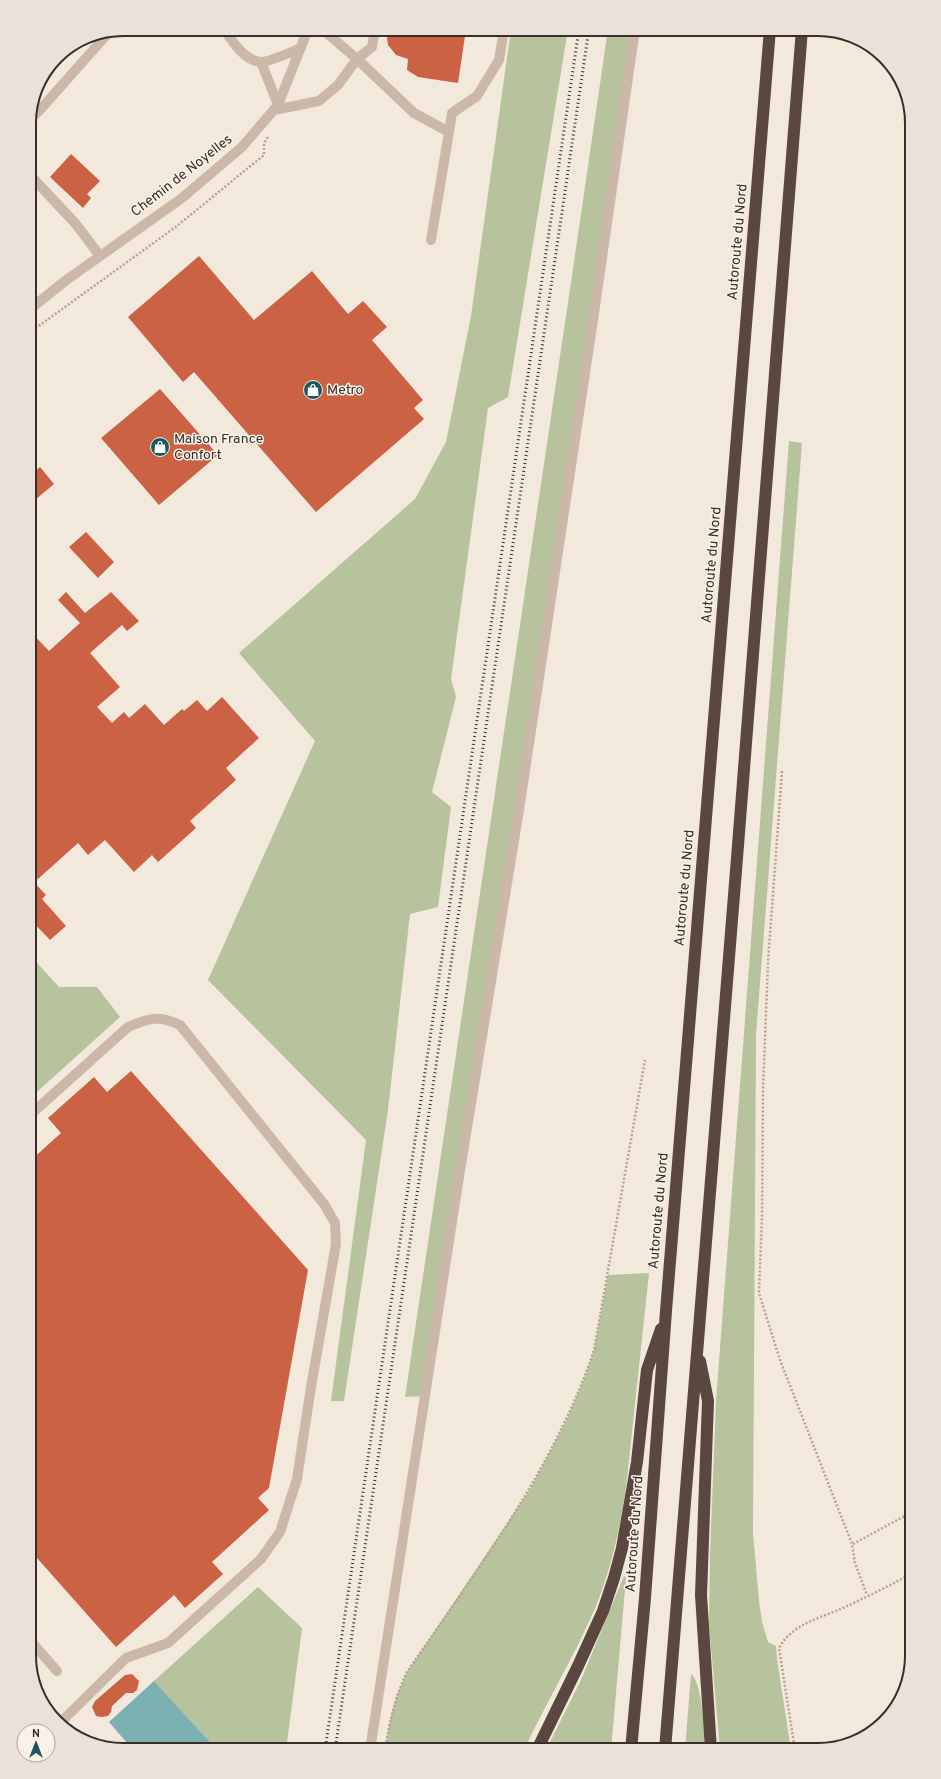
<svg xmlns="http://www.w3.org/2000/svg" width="941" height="1779" font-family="Overpass,sans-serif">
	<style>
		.green { fill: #b6c39c }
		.water { fill: #7ab0b1 }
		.building { fill: #ca6243 }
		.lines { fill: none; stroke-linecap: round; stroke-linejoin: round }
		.path { stroke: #b8a292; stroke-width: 2.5; stroke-dasharray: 2 2; stroke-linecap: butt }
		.minor { stroke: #ccb8a8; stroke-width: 10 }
		.highway { stroke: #5a473f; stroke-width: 12 }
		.rail { stroke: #382d28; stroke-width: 3; stroke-dasharray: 1 3; stroke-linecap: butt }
		.labels { text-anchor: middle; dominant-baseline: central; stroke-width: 3; stroke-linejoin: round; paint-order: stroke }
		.street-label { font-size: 14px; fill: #382d28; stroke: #faf2e9 }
		.poi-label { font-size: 14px; fill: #382d28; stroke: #faf2e9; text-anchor: start }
		.rim { fill: none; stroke: #382d28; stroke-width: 2 }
	</style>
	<rect width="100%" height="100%" fill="#f3e8dc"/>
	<path class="green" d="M511,29H568L508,397L488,408L451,679L456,697L432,792L451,807L438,907L410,914L388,1110L344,1401H331L366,1140L208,980L315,741L239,653L415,499L446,442L471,316Z
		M608,29H634L425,1396L405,1397L573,269Z
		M789,441L802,443L756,1035L753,1533L759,1601L762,1622L768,1642L776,1646L777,1659L791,1750H720L709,1624L710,1555L716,1401Z
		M29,954L59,987H97L120,1017L29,1099Z
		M649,1273L626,1488C620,1529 611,1568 596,1606C575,1655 547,1701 524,1750H385C390,1719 393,1701 407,1672L530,1489L565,1423L584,1379L594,1350L608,1275Z
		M624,1576L626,1578L611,1750H546L581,1680Z
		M258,1587L302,1628L286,1750H202L210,1742L154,1681Z
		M691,1674C703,1683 704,1734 705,1750H685Z"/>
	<path class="water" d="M154,1681L210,1742L202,1750H133L109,1722Z"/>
	<path class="building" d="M390,29H466L458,83L418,77L407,70L408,59L396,55L388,45L387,38Z
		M71,154L100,181L87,194L91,198L83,208L50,177Z
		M199,256L254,320L312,271L348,314L363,301L387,327L372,340L423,400L414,408L424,419L316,512L194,372L183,382L128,317Z
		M160,389L218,455L159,505L101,438Z
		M40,467L54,484L29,505V476Z
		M86,532L114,562L98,578L69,547Z
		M66,592L85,613L111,592L139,621L127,631L122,625L90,653L120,687L97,707L112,723L124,712L129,718L145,704L164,725L182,709L184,711L197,700L207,711L222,697L259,738L226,768L236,780L190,821L196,828L158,862L152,855L134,872L105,840L88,855L78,843L38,879L29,869V630L49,651L80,623L58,600Z
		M29,877L46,895L42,899L66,926L50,940L29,918Z
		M131,1071L308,1270L269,1488L258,1498L269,1510L212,1562L223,1574L185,1608L174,1595L116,1647L29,1549V1162L61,1133L48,1118L94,1077L107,1092Z
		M132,1674L139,1681L137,1690L133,1693H126L112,1706L111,1712L108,1716L101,1717L96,1716L92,1707L95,1701L125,1675Z"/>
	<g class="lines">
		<path class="path" d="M29,333L177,226L264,155V143L268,137
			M782,771L768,962L763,1089L762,1218L759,1293L780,1360L852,1544L855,1563L867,1595
			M853,1544L912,1512
			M385,1750C390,1720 394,1700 407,1672C477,1570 554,1469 594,1350L645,1060
			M795,1750L779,1648C792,1624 820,1618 843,1608C866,1597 890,1586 912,1573"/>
		<path class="minor" d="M224,29C232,41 244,60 260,62C266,63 294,51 301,48
			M375,29L372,47L357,59L414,113L449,132L431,240
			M261,62L278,105
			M274,110L319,101L338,85L357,59L322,29
			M29,119L39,111L110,31
			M449,132L452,113L477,96L499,60L504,29
			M29,174L75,223L100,256
			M29,310L65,281L182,198L242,147L278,105L308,29
			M29,1116L128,1027C149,1018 159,1015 180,1025L324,1204L335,1223L336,1244L311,1387L297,1479L280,1532L261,1559L168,1643L126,1658L61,1722
			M29,1639L57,1671
			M370,1750L458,1183L519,810L592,327L635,29"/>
		<path class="highway" d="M700,1361L708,1401L701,1595L711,1750
			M537,1750L578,1666L603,1611L614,1578L622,1548L637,1462L647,1370L661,1329
			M631,1750L645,1598L666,1311L770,29
			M665,1750L737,858L802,29"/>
		<path class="rail" d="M325,1750L579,29
			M335,1750L589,29"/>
	</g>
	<defs>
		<symbol id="shop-disc" viewBox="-11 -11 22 22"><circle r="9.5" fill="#1c585c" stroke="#faf2e9"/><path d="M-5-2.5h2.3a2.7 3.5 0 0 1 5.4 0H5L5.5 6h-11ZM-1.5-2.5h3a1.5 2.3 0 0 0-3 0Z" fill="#fff"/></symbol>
	</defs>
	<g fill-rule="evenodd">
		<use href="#shop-disc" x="302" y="379" width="22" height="22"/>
		<use href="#shop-disc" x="149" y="436" width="22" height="22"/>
	</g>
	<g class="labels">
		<g class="street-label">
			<text transform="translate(182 176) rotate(-38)">Chemin de Noyelles</text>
			<text transform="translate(738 242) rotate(-85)">Autoroute du Nord</text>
			<text transform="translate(712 565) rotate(-85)">Autoroute du Nord</text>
			<text transform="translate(685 888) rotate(-85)">Autoroute du Nord</text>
			<text transform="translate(659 1211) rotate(-85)">Autoroute du Nord</text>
			<text transform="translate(635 1534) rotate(-86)">Autoroute du Nord</text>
		</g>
		<g class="poi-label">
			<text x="327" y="390">Metro</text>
			<text x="174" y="439">Maison France<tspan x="174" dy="16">Confort</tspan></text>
		</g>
	</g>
	<path d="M0 0H941V1779H0ZM123 36H818A87 87 0 0 1 905 123V1656A87 87 0 0 1 818 1743H123A87 87 0 0 1 36 1656V123A87 87 0 0 1 123 36Z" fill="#eae2da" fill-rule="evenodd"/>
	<path class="rim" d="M123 36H818A87 87 0 0 1 905 123V1656A87 87 0 0 1 818 1743H123A87 87 0 0 1 36 1656V123A87 87 0 0 1 123 36Z"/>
	<g transform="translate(36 1743)"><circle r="19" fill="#faf2e9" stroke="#aca39c"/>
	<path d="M0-3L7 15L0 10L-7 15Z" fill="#1c585c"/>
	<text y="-6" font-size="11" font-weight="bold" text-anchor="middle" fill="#382d28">N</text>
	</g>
</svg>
